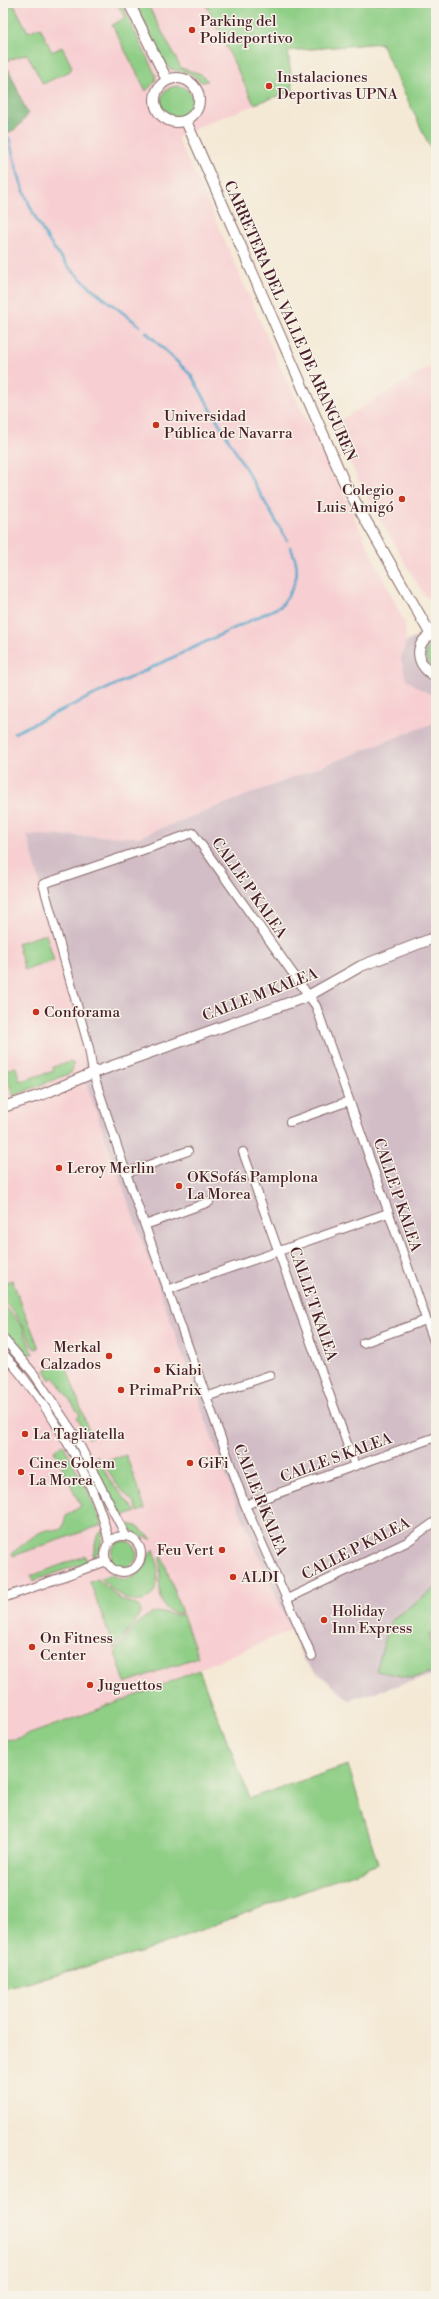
<svg xmlns="http://www.w3.org/2000/svg" width="439" height="2299" font-family="'Libre Bodoni',serif">
	<style>
		.built { fill: #f7cfd2 }
		.industrial { fill: #d2bdc6 }
		.green { fill: #8ece85; stroke: #6c7658 }
		.forest { fill: #72b172; stroke: #5e684e }
		.lines { fill: none; stroke-linecap: round; stroke-linejoin: round }
		.stream { stroke: #4ba6c9; stroke-width: 2.5 }
		.minor-casing { stroke: #866666; stroke-width: 10 }
		.tertiary-casing { stroke: #866666; stroke-width: 12 }
		.minor { stroke: #fff; stroke-width: 8 }
		.tertiary { stroke: #fff; stroke-width: 10 }
		.poi-dot { fill: #c8321e; stroke: #f7f3e8; stroke-width: 1.5 }
		.labels { text-anchor: middle; dominant-baseline: central; stroke-width: 3; stroke-linejoin: round; paint-order: stroke }
		.poi-label { font-size: 15px; fill: #4a1f2b; stroke: #f7f3e8; text-anchor: start }
		.street-label { font-size: 15px; fill: #4a1f2b; stroke: #f7f3e8 }
	</style>
	<rect width="100%" height="100%" fill="#f7f3e8"/>
	<filter id="ink" filterUnits="userSpaceOnUse"><feTurbulence type="fractalNoise" baseFrequency=".025" numOctaves="2"/><feDisplacementMap in="SourceGraphic" scale="8" xChannelSelector="R" yChannelSelector="G"/><feConvolveMatrix kernelMatrix="1 2 1 2 8 2 1 2 1" color-interpolation-filters="sRGB"/></filter>
	<filter id="wash" filterUnits="userSpaceOnUse"><feTurbulence type="fractalNoise" baseFrequency=".012" numOctaves="4" result="noise"/><feDisplacementMap in="SourceGraphic" scale="16" xChannelSelector="R" yChannelSelector="G"/><feGaussianBlur stdDeviation="0.9" result="paint"/><feColorMatrix in="noise" values="0 0 0 0 0 0 0 0 0 0 0 0 0 0 0 0 0 1.4 0 .05"/><feComposite in="paint" operator="in"/></filter>
	<g filter="url(#wash)">
		<rect width="100%" height="100%" fill="#f4e9d5"/>
		<path class="built" d="M3,3H436V160L381,43L288,51L293,91L212,121L177,138L206,198L282,371L336,479L405,624L406,642L401,659L420,689L436,697V722L139,837L27,836L84,1047L87,1083L231,1491L291,1630L135,1696L16,1739L3,1740Z
			M436,363V605L424,595L379,518L358,479L332,422L344,418Z"/>
		<path class="industrial" d="M436,627V697L420,689L406,679L401,659L406,642Z
			M436,722V1674L349,1700L304,1661L231,1491L86,1083L84,1047L27,835L139,837Z"/>
		<path class="green" d="M10,3H13L28,32L40,27L52,52L62,47L72,67L70,71L43,84L27,54L3,62V13Z
			M117,3H121L156,76L155,82L146,91L112,25L125,18Z
			M135,3H147L181,68L201,74L208,81L202,82L189,73L170,69L162,59Z
			M205,3H436V160L381,43L288,51L293,91L254,104Z
			M161 102a16 16 0 1 1 32 0a16 16 0 1 1-32 0Z
			M436,639V672C425,662 420,648 436,639Z
			M46,934L54,961L25,970L17,943Z
			M70,1062L74,1064L71,1073L13,1096L5,1070L16,1067L20,1081L54,1071L53,1067Z
			M12,1280L39,1348L35,1349L33,1347C25,1328 18,1315 3,1301V1283Z
			M3,1304L22,1326L33,1354H25L3,1331Z
			M65,1363L91,1437L88,1438L77,1418L80,1415L54,1377L51,1380L45,1370Z
			M32,1378L69,1433L66,1435L30,1380Z
			M72,1438L94,1480L112,1520L110,1521L70,1440Z
			M63,1444L89,1493L102,1525L13,1556L12,1553C22,1546 35,1533 46,1530C52,1529 56,1532 62,1529L66,1516L81,1506L54,1451Z
			M97,1455L109,1479L136,1512L120,1518L94,1463Z
			M126,1455L145,1509L138,1512L134,1503L116,1484L105,1465V1461Z
			M123,1523L137,1526L152,1539C142,1538 130,1531 123,1523Z
			M103,1530L100,1550L92,1559L97,1536Z
			M111 1554a13 13 0 1 1 26 0a13 13 0 1 1-26 0Z
			M154,1549C161,1570 161,1614 125,1598C115,1593 108,1586 101,1578L111,1575L122,1579L134,1577L146,1566L149,1555Z
			M85,1556L87,1562L33,1581L31,1576Z
			M162,1556L182,1613C151,1616 162,1575 160,1557Z
			M98,1579L120,1599L139,1606L141,1611L135,1623L114,1649L90,1582Z
			M436,1588V1632L429,1635L436,1655V1671L412,1678L376,1671L391,1620Z
			M162,1612L173,1615H183L198,1657L125,1683L115,1652C128,1638 139,1612 162,1612Z
			M199,1670L250,1798L348,1765L378,1864L139,1953L3,1988V1740L16,1739L135,1696Z"/>
		<path class="forest" d="M3,65L9,70L28,115L17,128L5,135L3,133Z"/>
		<g class="lines">
			<path class="stream" d="M3,92L8,130
				M9,138C19,185 35,229 68,266C86,287 118,308 140,326
				M146,332L191,375L287,540
				M14,733L281,606C296,586 303,570 290,547"/>
		</g>
	</g>
	<g filter="url(#ink)">
		<g class="lines">
			<defs>
				<path id="minor" d="M290,1122L349,1101
					M243,1152L355,1466
					M126,1173L188,1151
					M145,1225L209,1202
					M167,1290L388,1213
					M3,1338L34,1374L74,1434L126,1536
					M363,1343L426,1320
					M3,1353C44,1399 98,1482 109,1543
					M206,1397L270,1375
					M245,1505L436,1437
					M105 1554a18 18 0 1 1 36 0a18 18 0 1 1-36 0Z
					M3,1598L107,1561
					M287,1599L407,1542L436,1521
					M312,1656L245,1505L126,1173L93,1073L89,1048L43,884L193,833L316,1006L436,1347"/>
				<path id="tertiary" d="M129,3L167,80
					M155 100a22 22 0 1 1 44 0a22 22 0 1 1-44 0Z
					M186,121L345,484L431,635
					M436,633C412,640 415,667 436,676
					M3,1107L41,1095L93,1073L308,996L361,966L436,937"/>
			</defs>
			<use href="#minor" class="minor-casing"/>
			<use href="#tertiary" class="tertiary-casing"/>
			<use href="#minor" class="minor"/>
			<use href="#tertiary" class="tertiary"/>
		</g>
	</g>
	<g class="poi-dot">
		<circle cx="192" cy="30" r="4"/>
		<circle cx="269" cy="86" r="4"/>
		<circle cx="156" cy="425" r="4"/>
		<circle cx="402" cy="499" r="4"/>
		<circle cx="36" cy="1012" r="4"/>
		<circle cx="59" cy="1168" r="4"/>
		<circle cx="179" cy="1186" r="4"/>
		<circle cx="109" cy="1356" r="4"/>
		<circle cx="157" cy="1370" r="4"/>
		<circle cx="121" cy="1390" r="4"/>
		<circle cx="25" cy="1434" r="4"/>
		<circle cx="190" cy="1463" r="4"/>
		<circle cx="21" cy="1472" r="4"/>
		<circle cx="222" cy="1550" r="4"/>
		<circle cx="233" cy="1577" r="4"/>
		<circle cx="324" cy="1620" r="4"/>
		<circle cx="32" cy="1647" r="4"/>
		<circle cx="90" cy="1685" r="4"/>
	</g>
	<g class="labels">
		<g class="poi-label">
			<text x="200" y="21">Parking del<tspan x="200" dy="17">Polideportivo</tspan></text>
			<text x="277" y="77">Instalaciones<tspan x="277" dy="17">Deportivas UPNA</tspan></text>
			<text x="164" y="416">Universidad<tspan x="164" dy="17">Pública de Navarra</tspan></text>
			<text x="394" y="490" text-anchor="end">Colegio<tspan x="394" dy="17">Luis Amigó</tspan></text>
			<text x="44" y="1012">Conforama</text>
			<text x="67" y="1168">Leroy Merlin</text>
			<text x="187" y="1177">OKSofás Pamplona<tspan x="187" dy="17">La Morea</tspan></text>
			<text x="101" y="1347" text-anchor="end">Merkal<tspan x="101" dy="17">Calzados</tspan></text>
			<text x="165" y="1370">Kiabi</text>
			<text x="129" y="1390">PrimaPrix</text>
			<text x="33" y="1434">La Tagliatella</text>
			<text x="29" y="1463">Cines Golem<tspan x="29" dy="17">La Morea</tspan></text>
			<text x="198" y="1463">GiFi</text>
			<text x="214" y="1550" text-anchor="end">Feu Vert</text>
			<text x="241" y="1577">ALDI</text>
			<text x="332" y="1611">Holiday<tspan x="332" dy="17">Inn Express</tspan></text>
			<text x="40" y="1638">On Fitness<tspan x="40" dy="17">Center</tspan></text>
			<text x="98" y="1685">Juguettos</text>
		</g>
		<g class="street-label">
			<text transform="translate(290 321) rotate(66)">CARRETERA DEL VALLE DE ARANGUREN</text>
			<text transform="translate(249 888) rotate(55)">CALLE P KALEA</text>
			<text transform="translate(260 995) rotate(-21)">CALLE M KALEA</text>
			<text transform="translate(397 1195) rotate(71)">CALLE P KALEA</text>
			<text transform="translate(313 1304) rotate(71)">CALLE T KALEA</text>
			<text transform="translate(336 1458) rotate(-20)">CALLE S KALEA</text>
			<text transform="translate(260 1500) rotate(68)">CALLE R KALEA</text>
			<text transform="translate(356 1549) rotate(-27)">CALLE P KALEA</text>
		</g>
	</g>
	<rect width="439" height="2299" fill="none" stroke="#f7f3e8" stroke-width="16"/>
</svg>
